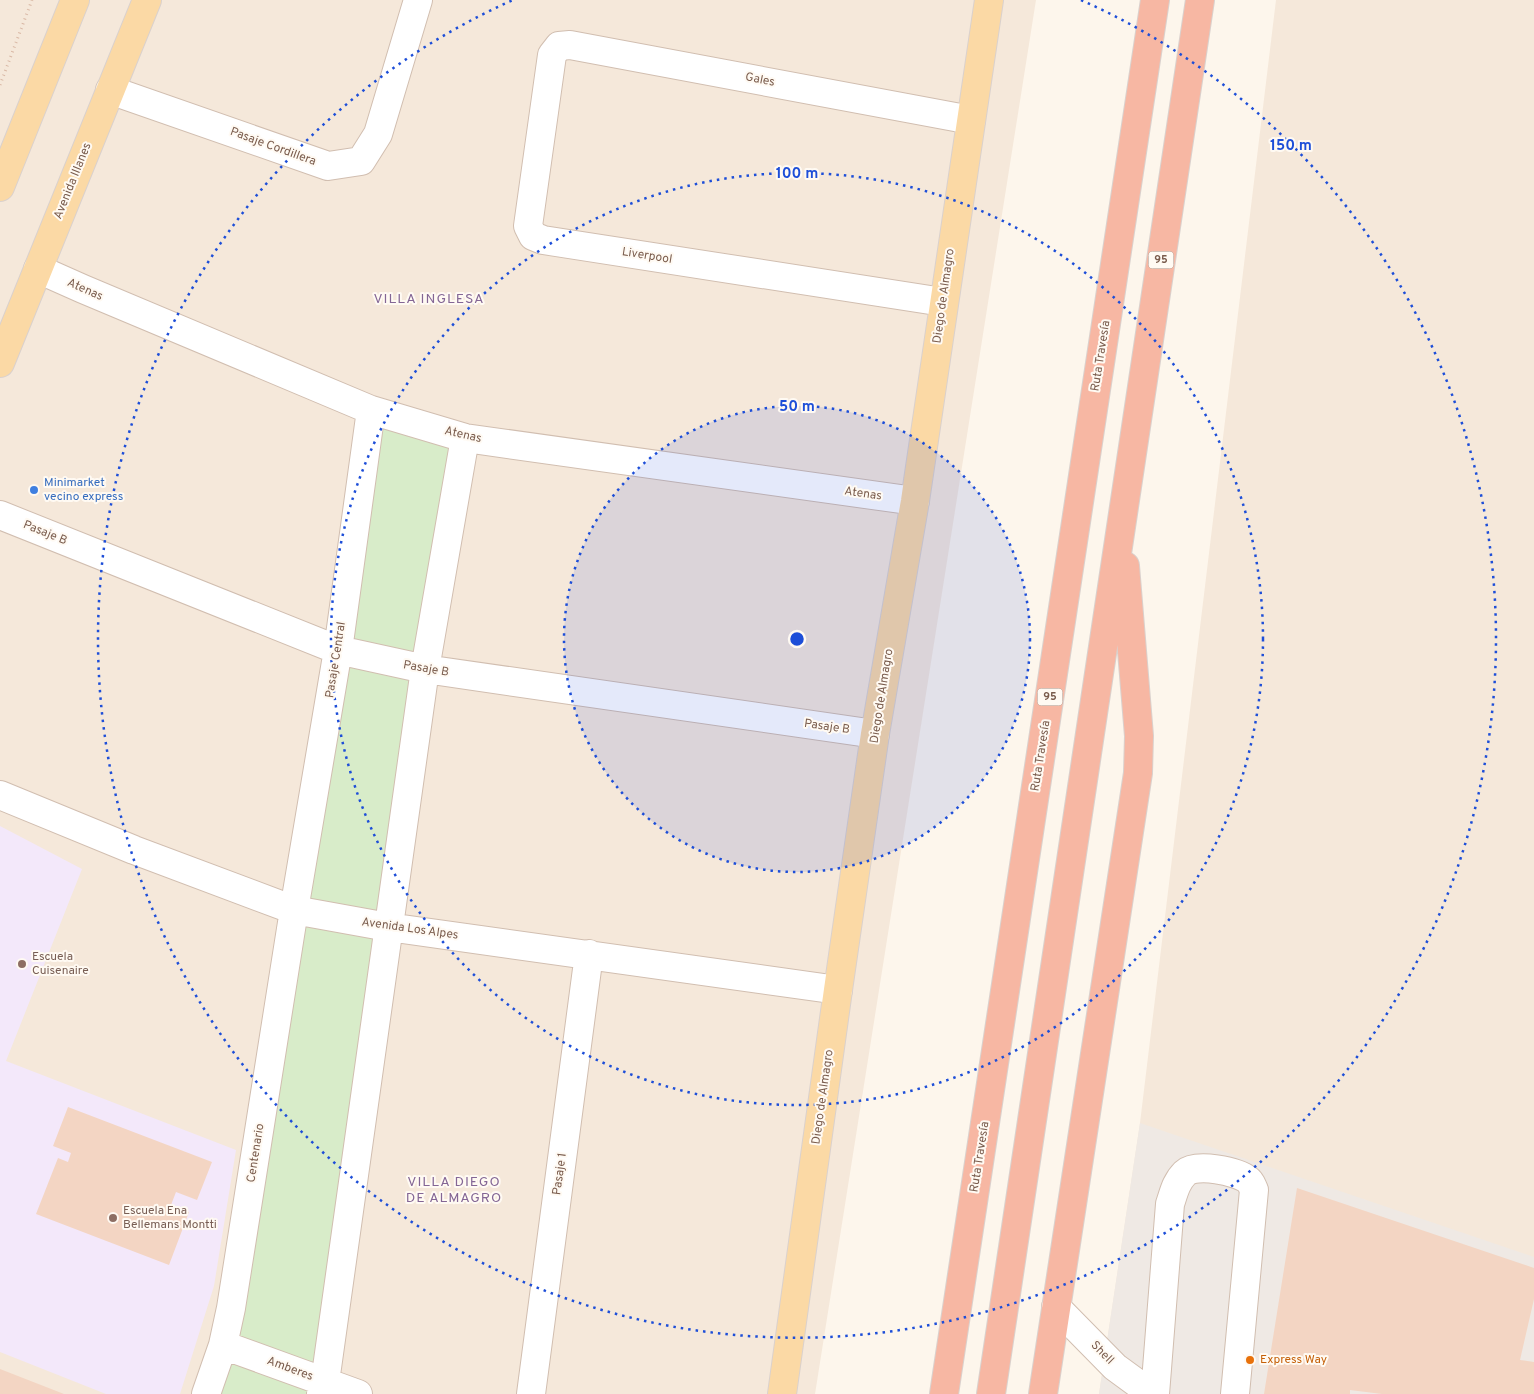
<svg xmlns="http://www.w3.org/2000/svg" width="1534" height="1394" font-family="Overpass,sans-serif">
	<style>
		.residential { fill: #f5e8da }
		.industrial { fill: #efe9e4 }
		.education { fill: #f3e8fa }
		.green { fill: #d8ecc9 }
		.building { fill: #f3d5c3 }
		.lines { fill: none; stroke-linecap: round; stroke-linejoin: round }
		.minor-casing { stroke: #d1beb0; stroke-width: 30 }
		.major-casing { stroke: #dad1cd; stroke-width: 30 }
		.highway-casing { stroke: #dad1cd; stroke-width: 30 }
		.path { stroke: #d9b8a5; stroke-width: 3; stroke-dasharray: 1 4; stroke-linecap: butt }
		.minor { stroke: #fff; stroke-width: 28 }
		.major { stroke: #fbd9a5; stroke-width: 28 }
		.highway { stroke: #f7b7a3; stroke-width: 28 }
		.ring { fill: none; stroke: #1d4ed8; stroke-width: 2.5; stroke-dasharray: 2.5 5 }
		.shop-dot { fill: #3f7fe0; stroke: #fffaf3; stroke-width: 2 }
		.education-dot { fill: #8d6e63; stroke: #fffaf3; stroke-width: 2 }
		.food-dot { fill: #e8710a; stroke: #fffaf3; stroke-width: 2 }
		.labels { text-anchor: middle; dominant-baseline: central; stroke-width: 4; stroke-linejoin: round; paint-order: stroke }
		.shield { fill: #fffaf3; stroke: #a28b7f; stroke-width: 1 }
		.shield-label { font-size: 11px; font-weight: bold; fill: #7a5c4d }
		.street-label { font-size: 12px; fill: #7a5c4d; stroke: #fffaf3 }
		.shop-label { font-size: 12px; fill: #366cbe; stroke: #fffaf3; text-anchor: start }
		.education-label { font-size: 12px; fill: #785e54; stroke: #fffaf3; text-anchor: start }
		.food-label { font-size: 12px; fill: #c56008; stroke: #fffaf3; text-anchor: start }
		.neighbourhood-label { font-size: 14px; letter-spacing: 1px; fill: #846695; stroke: #fffaf3 }
		.centre { fill: #1d4ed8; stroke: #fffaf3; stroke-width: 2.5 }
		.ring-label { font-size: 15px; text-anchor: middle; font-weight: bold; fill: #1d4ed8; stroke: #fffaf3; stroke-width: 4; stroke-linejoin: round; paint-order: stroke }
	</style>
	<rect width="100%" height="100%" fill="#fdf6ec"/>
	<path class="residential" d="M0,0H1036L815,1394H0Z
		M1276,0H1534V1394H1099L1140,1123Z"/>
	<path class="industrial" d="M1140,1123L1534,1257V1394H1099Z"/>
	<path class="education" d="M0,826L82,869L6,1061L236,1150L214,1286L180,1394H106L0,1352Z"/>
	<path class="green" d="M377,419L457,443L313,1394H213Z"/>
	<path class="building" d="M68,1107L212,1162L197,1200L176,1192L171,1205L189,1212L169,1265L36,1214L58,1158L68,1162L71,1153L53,1146Z
		M1297,1188L1534,1268V1299L1520,1360L1534,1362V1394H1382L1350,1390V1394H1264Z
		M0,1369L64,1394H0Z"/>
	<g class="lines">
		<defs>
			<path id="minor" d="M110,90L328,166L361,161L378,134L418,0
				M38,269L83,289L371,410L465,438L915,501
				M943,302L543,240L533,236L528,226L552,55L559,46L570,45L971,120
				M0,515L338,650L425,669L875,734
				M0,795L134,850L294,910L388,927L838,990
				M1056,1307L1115,1367L1152,1394
				M223,1345L358,1394
				M206,1394L223,1345L231,1308L294,910L338,650L371,410
				M321,1394L325,1382L425,669L465,438
				M531,1394L589,954
				M1155,1394L1170,1204C1174,1192 1176,1182 1185,1173C1196,1163 1237,1171 1248,1180C1251,1182 1252,1186 1254,1190L1235,1394"/>
			<path id="major" d="M0,187L75,0
				M0,363L147,0
				M782,1394L838,990L875,734L915,501L989,0"/>
			<path id="highway" d="M944,1394L1155,0
				M991,1394L1200,0
				M1043,1394L1138,773L1139,736L1125,566"/>
		</defs>
		<use href="#minor" class="minor-casing"/>
		<use href="#major" class="major-casing"/>
		<use href="#highway" class="highway-casing"/>
		<path class="path" d="M0,85L32,0"/>
		<use href="#minor" class="minor"/>
		<use href="#major" class="major"/>
		<use href="#highway" class="highway"/>
	</g>
	<circle cx="797" cy="639" r="233" fill="#1d4ed8" fill-opacity=".12"/>
	<g class="ring">
		<circle cx="797" cy="639" r="233"/>
		<circle cx="797" cy="639" r="466"/>
		<path d="M1081 0A699 699 0 1 1 513 0"/>
	</g>
	<circle class="shop-dot" cx="34" cy="490" r="5"/>
	<g class="education-dot">
		<circle cx="22" cy="964" r="5"/>
		<circle cx="113" cy="1218" r="5"/>
	</g>
	<circle class="food-dot" cx="1250" cy="1360" r="5"/>
	<g class="labels">
		<g class="shield">
			<rect x="1148.5" y="251.5" width="25" height="17" rx="4"/>
			<rect x="1037.5" y="688.5" width="25" height="17" rx="4"/>
		</g>
		<g class="shield-label">
			<text x="1161" y="260">95</text>
			<text x="1050" y="697">95</text>
		</g>
		<g class="street-label">
			<text transform="translate(760 80) rotate(11)">Gales</text>
			<text transform="translate(273 147) rotate(20)">Pasaje Cordillera</text>
			<text transform="translate(73 181) rotate(-68)">Avenida Illanes</text>
			<text transform="translate(647 256) rotate(9)">Liverpool</text>
			<text transform="translate(85 290) rotate(24)">Atenas</text>
			<text transform="translate(944 296) rotate(-82)">Diego de Almagro</text>
			<text transform="translate(1101 356) rotate(-81)">Ruta Travesía</text>
			<text transform="translate(463 435) rotate(13)">Atenas</text>
			<text transform="translate(863 494) rotate(8)">Atenas</text>
			<text transform="translate(45 533) rotate(22)">Pasaje B</text>
			<text transform="translate(336 660) rotate(-81)">Pasaje Central</text>
			<text transform="translate(426 669) rotate(10)">Pasaje B</text>
			<text transform="translate(882 696) rotate(-81)">Diego de Almagro</text>
			<text transform="translate(827 727) rotate(8)">Pasaje B</text>
			<text transform="translate(1041 756) rotate(-81)">Ruta Travesía</text>
			<text transform="translate(410 929) rotate(8)">Avenida Los Alpes</text>
			<text transform="translate(823 1097) rotate(-82)">Diego de Almagro</text>
			<text transform="translate(256 1153) rotate(-81)">Centenario</text>
			<text transform="translate(980 1157) rotate(-81)">Ruta Travesía</text>
			<text transform="translate(560 1174) rotate(-82)">Pasaje 1</text>
			<text transform="translate(1102 1353) rotate(45)">Shell</text>
			<text transform="translate(290 1369) rotate(20)">Amberes</text>
		</g>
		<g class="shop-label">
			<text x="44" y="483">Minimarket<tspan x="44" dy="14">vecino express</tspan></text>
		</g>
		<g class="education-label">
			<text x="32" y="957">Escuela<tspan x="32" dy="14">Cuisenaire</tspan></text>
			<text x="123" y="1211">Escuela Ena<tspan x="123" dy="14">Bellemans Montti</tspan></text>
		</g>
		<g class="food-label">
			<text x="1260" y="1360">Express Way</text>
		</g>
		<g class="neighbourhood-label">
			<text x="429" y="299">VILLA INGLESA</text>
			<text x="454" y="1182">VILLA DIEGO<tspan x="454" dy="16">DE ALMAGRO</tspan></text>
		</g>
	</g>
	<circle cx="797" cy="639" r="8" class="centre"/>
	<g class="ring-label">
		<text x="1291" y="150">150 m</text>
		<text x="797" y="178">100 m</text>
		<text x="797" y="411">50 m</text>
	</g>
</svg>
